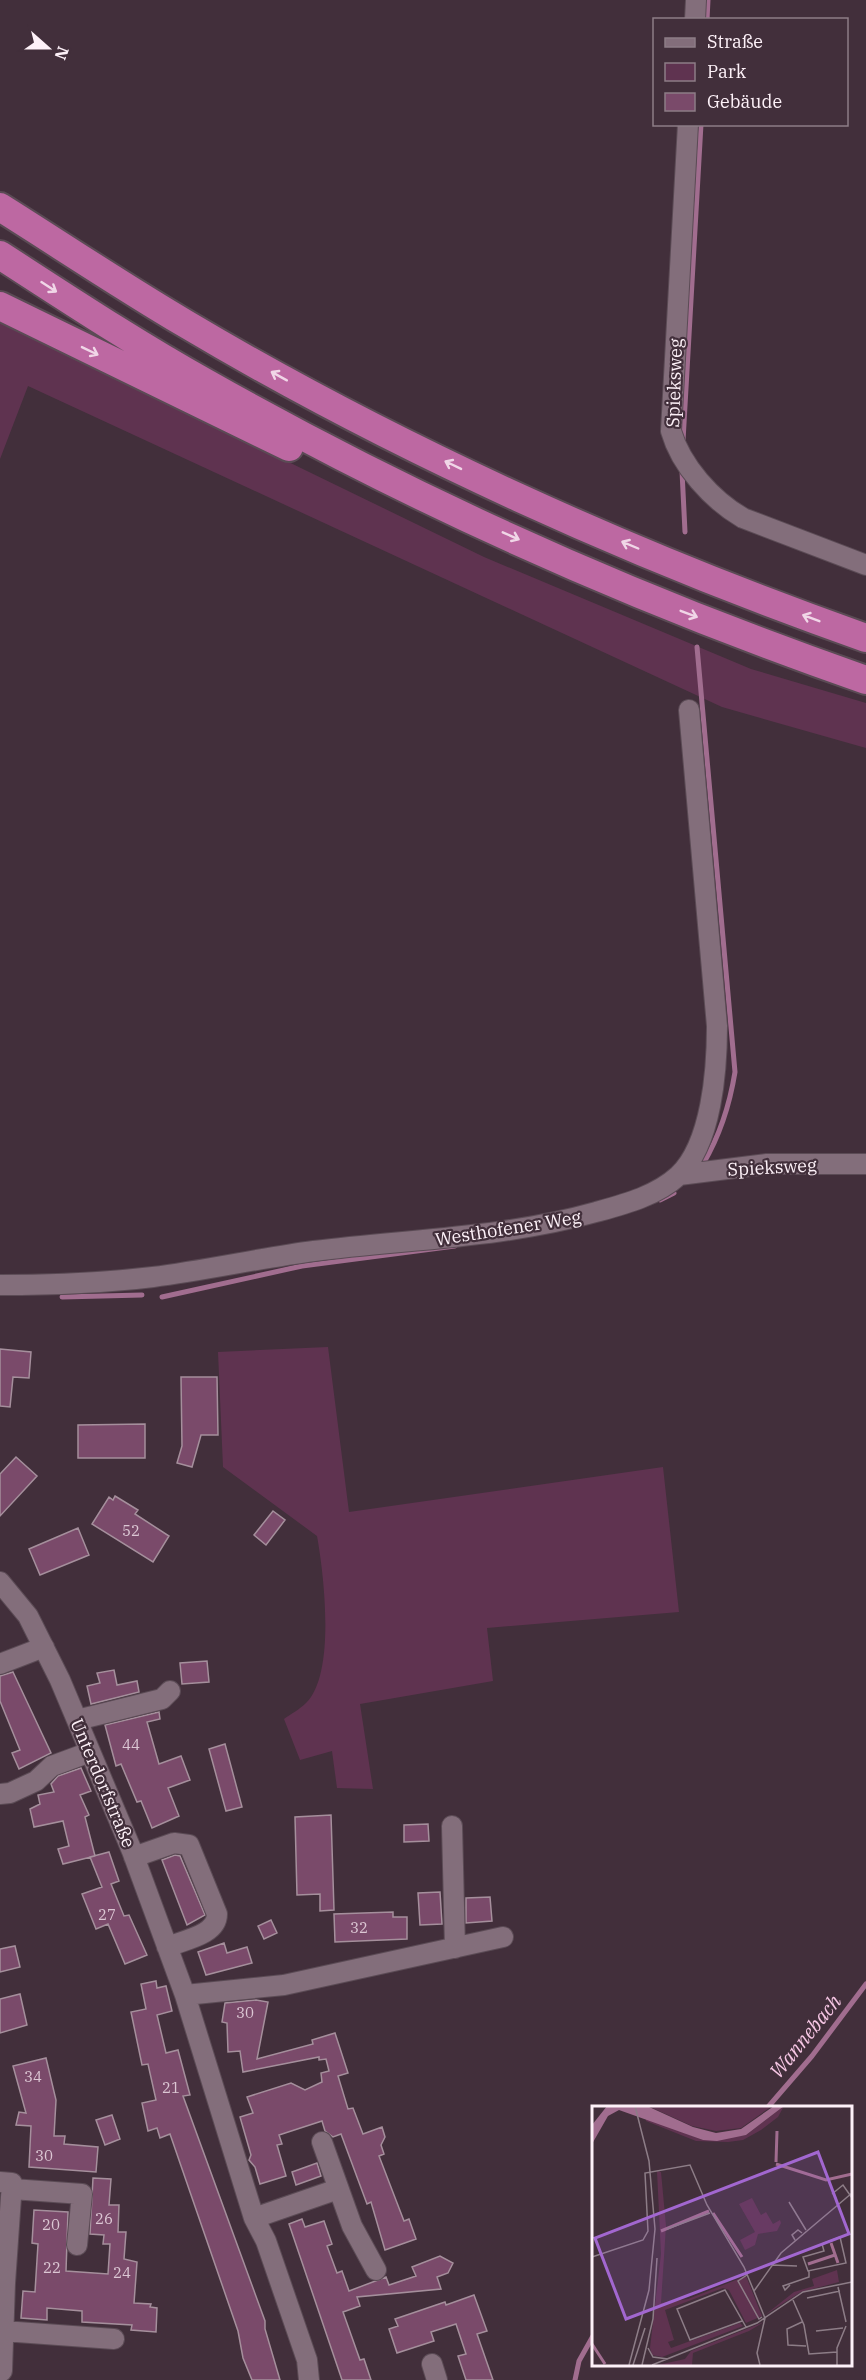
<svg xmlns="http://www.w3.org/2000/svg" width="866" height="2380" font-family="'IBM Plex Serif',serif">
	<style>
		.green { fill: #5f3350 }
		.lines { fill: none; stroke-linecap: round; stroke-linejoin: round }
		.stream { stroke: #a16d8f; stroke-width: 5 }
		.building { fill: #7a4a6a; stroke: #a58f9c; stroke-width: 1.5 }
		.minor-casing { stroke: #5b4b55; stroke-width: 22 }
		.highway-casing { stroke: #5b4b55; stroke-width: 32 }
		.minor { stroke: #836e7b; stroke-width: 20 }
		.highway { stroke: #bd68a2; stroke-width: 28 }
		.oneway { stroke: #f0d6e7 }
		.labels { text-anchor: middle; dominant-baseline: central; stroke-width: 4.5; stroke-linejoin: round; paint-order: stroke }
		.number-label { font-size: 15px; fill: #dcc7d4 }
		.street-label { font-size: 18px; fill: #fdf1f8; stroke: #422f3b }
		.water-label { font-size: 20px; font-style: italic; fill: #f6c6e4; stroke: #422f3b }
		.inset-river { fill: none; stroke: #a16d8f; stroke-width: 3 }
		.inset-road { fill: none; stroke: #8d7d87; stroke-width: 1.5 }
		.view { fill: #a267d0; fill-opacity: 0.15; stroke: #a267d0; stroke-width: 3 }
		.inset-edge { fill: none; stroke: #fdf1f8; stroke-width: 3 }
	</style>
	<rect width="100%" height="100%" fill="#422f3b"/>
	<path class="green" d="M0,318L56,349L484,557L751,669L866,703V748L722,707L28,386L0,459Z
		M328,1347L349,1512L663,1467L679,1612L487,1628L493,1681L360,1704L373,1789L337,1788L332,1751L300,1760L284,1719C291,1714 300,1709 306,1703C336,1674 324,1574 317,1536L223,1467L218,1352Z"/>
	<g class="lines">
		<path class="stream" d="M707,20L708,0
			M683,441L701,124
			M682,471L685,532
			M697,647L735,1072C730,1103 719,1137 703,1164
			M660,1200L674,1193
			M62,1297L142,1295
			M162,1297L302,1266L455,1246
			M768,2107L812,2056L866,1984
			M575,2380L579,2361L593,2336"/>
	</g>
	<path class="building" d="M0,1349L31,1352L29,1378L13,1377L10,1407L0,1406Z
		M181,1377H217L218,1435H201L192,1467L177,1463L182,1446Z
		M145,1424V1458H78V1425Z
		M16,1457L37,1476L0,1516V1474Z
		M115,1496L138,1510L135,1514L169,1536L153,1562L92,1524L109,1497L113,1500Z
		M273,1511L285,1520L266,1545L254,1535Z
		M78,1528L89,1555L40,1575L29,1549Z
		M207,1661L209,1682L182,1684L180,1663Z
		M114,1670L117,1685L137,1681L139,1692L91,1704L87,1686L100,1683L97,1673Z
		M13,1672L51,1753L19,1769L12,1753L20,1750L0,1701V1676Z
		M159,1712L160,1719L147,1722L159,1764L181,1756L190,1780L168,1788L179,1816L152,1828L141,1801L137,1802L121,1764L116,1766L105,1725Z
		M225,1744L242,1807L226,1811L209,1749Z
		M81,1768L91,1791L80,1795L89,1815L85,1817L95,1856L63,1864L58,1849L69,1846L63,1821L34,1827L30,1809L40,1804L38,1795L54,1792L51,1784L58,1776Z
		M331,1815L334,1910L320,1911V1894L297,1895L295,1817Z
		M428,1824L429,1841L404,1842V1825Z
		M109,1852L119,1881L111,1884L124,1916L129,1915L147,1955L125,1964L108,1924L96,1929L82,1894L102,1887L90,1857Z
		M175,1855L180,1856L205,1915L187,1925L162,1860Z
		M440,1892L442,1924L420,1925L418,1893Z
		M490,1897L492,1921L466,1923V1898Z
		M393,1912V1917H407V1939L335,1942L334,1914Z
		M271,1920L277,1933L264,1939L258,1926Z
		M224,1943L227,1953L247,1947L252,1963L206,1975L198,1952Z
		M15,1946L20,1967L0,1972V1949Z
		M156,1981L157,1988L166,1986L172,2011L157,2015L166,2053L178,2050L190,2095L183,2096L265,2321V2329L280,2380H252L243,2358L238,2331L170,2134L160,2138L157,2128L148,2131L142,2103L156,2100L148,2064L142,2065L131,2012L146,2009L141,1984Z
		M20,1994L27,2025L0,2033V1999Z
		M256,2000L268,2002L257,2059L313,2044L312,2040L335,2033L348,2073L338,2076L348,2109L353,2108L363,2134L382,2127L385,2137L381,2145L384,2154L379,2156L404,2221L409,2219L416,2239L385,2250L371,2202L367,2204L341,2134L333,2137L325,2131L322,2121L279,2135L282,2144L277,2145L286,2176L260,2184L255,2167L249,2160L251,2155L240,2117L253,2113L247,2097L291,2083L305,2090L322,2082L321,2073L329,2071L326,2059L319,2060V2057L243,2072L240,2051L228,2052L227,2023L222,2022L225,2003Z
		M46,2058L56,2100L54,2136H65L64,2144L98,2147L96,2172L29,2167L31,2126L16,2125L19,2112L26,2113L13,2066Z
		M112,2115L120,2139L105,2145L96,2120Z
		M317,2163L321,2176L296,2185L292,2172Z
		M93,2178L111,2179L109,2205H119L118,2232H126L124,2259L137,2262L134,2303L151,2304L150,2307L157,2308L156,2332L131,2330L132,2325L82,2322V2311L47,2308V2320L21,2318L23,2291L35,2292L38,2244L32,2243L34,2210L68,2212L66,2271L108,2274L110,2244H103L104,2235L90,2234Z
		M302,2219L305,2227L324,2221L332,2244L327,2246L337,2273L342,2271L349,2291L386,2277L389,2285L416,2276L412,2267L440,2256L453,2263L448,2273L437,2277L441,2289L357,2297L360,2306L343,2312L360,2360L364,2359L371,2380H342L289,2224Z
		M474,2295L487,2331L477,2334L493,2380H466L458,2356L466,2354L456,2324L431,2332L434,2341L397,2353L389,2329L398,2326L395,2319L445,2302L446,2305Z"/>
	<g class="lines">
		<defs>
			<path id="minor" d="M695,20L696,0
				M688,124L671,431C681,466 712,500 743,518L866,565
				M679,1175L767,1164H866
				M0,1285C52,1285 102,1283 153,1277C207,1270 261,1258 314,1251C409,1239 504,1238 596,1212C625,1204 656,1196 678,1176C712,1144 717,1069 717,1026L689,710
				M0,1582L28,1616L60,1680L132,1851L185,1995L254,2218L266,2241L307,2360L309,2380
				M0,1664L44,1647
				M77,1720L162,1699L170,1691
				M0,1794L10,1793L36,1781L52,1766L90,1752
				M452,1826L455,1948
				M134,1857L174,1843L189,1845L217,1914C217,1935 184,1940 167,1947
				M185,1995L284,1985L503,1937
				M322,2142L352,2226L376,2270
				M0,2182L12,2183L5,2283L0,2282
				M12,2189L82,2194L77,2245
				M254,2218L338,2189
				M3,2331L114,2339
				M432,2364L437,2380
				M2,2371L5,2283"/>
			<path id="highway" d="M0,207C62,246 123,287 186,324C396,449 636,557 866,638
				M0,255C68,299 136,344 206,383C416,502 639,601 866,680
				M0,306L289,447"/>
		</defs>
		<use href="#minor" class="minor-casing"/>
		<use href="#highway" class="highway-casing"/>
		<use href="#minor" class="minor"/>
		<use href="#highway" class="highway"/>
	</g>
	<defs><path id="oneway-shaft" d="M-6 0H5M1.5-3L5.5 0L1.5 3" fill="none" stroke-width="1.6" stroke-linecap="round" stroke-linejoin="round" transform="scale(1.5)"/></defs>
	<g class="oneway">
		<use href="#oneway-shaft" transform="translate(49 287) rotate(33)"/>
		<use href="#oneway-shaft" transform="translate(90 351) rotate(26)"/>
		<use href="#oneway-shaft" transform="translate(279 376) rotate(-151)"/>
		<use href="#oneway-shaft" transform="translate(453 465) rotate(-154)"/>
		<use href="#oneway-shaft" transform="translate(511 536) rotate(24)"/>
		<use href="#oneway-shaft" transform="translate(630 545) rotate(-157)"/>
		<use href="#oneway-shaft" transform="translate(689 614) rotate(21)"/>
		<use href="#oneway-shaft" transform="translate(811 618) rotate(-159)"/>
	</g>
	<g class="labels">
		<g class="number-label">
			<text x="131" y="1530">52</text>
			<text x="131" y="1744">44</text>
			<text x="107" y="1914">27</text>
			<text x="359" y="1927">32</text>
			<text x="245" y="2012">30</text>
			<text x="33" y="2076">34</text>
			<text x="171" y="2087">21</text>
			<text x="44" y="2155">30</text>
			<text x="104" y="2218">26</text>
			<text x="51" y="2224">20</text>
			<text x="52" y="2267">22</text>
			<text x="122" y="2272">24</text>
		</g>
		<g class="street-label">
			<text transform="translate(674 383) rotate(-88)">Spieksweg</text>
			<text transform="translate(772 1167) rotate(-3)">Spieksweg</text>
			<text transform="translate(508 1228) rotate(-9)">Westhofener Weg</text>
			<text transform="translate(103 1783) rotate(67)">Unterdorfstraße</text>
		</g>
		<g class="water-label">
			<text transform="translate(805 2036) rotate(-51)">Wannebach</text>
		</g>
	</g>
	<g transform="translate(592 2106)">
		<rect width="260" height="260" fill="#422f3b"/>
		<path d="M56,0H180L149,22L124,25L100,20ZM192,0L186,11L169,24L151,34L136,36L104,35L54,15V12L111,34L154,29ZM65,65L69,66L74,120L69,197L96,193L154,170L170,210L154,217L137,184L131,182L73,204L82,234L76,236L79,242L148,217L151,220L70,251L60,249L58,242L69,148ZM160,92L169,109L174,106L181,118L188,114L189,117L185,125L166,128L163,139L153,144L148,134L163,126L147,98ZM245,164L247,176L209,186L173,209L202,186L222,180L220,173ZM172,216L157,225L101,247L100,259H66L93,253L99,245Z" fill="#5f3350"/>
		<path d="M15,0H55L101,21L124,27L149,23L182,0H192L154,29L125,35L111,34L27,4L16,10L0,38V19Z" fill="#a16d8f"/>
		<path class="inset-river" d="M184,56L185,25M184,58L234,74L260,68M121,107L150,151M69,125L117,105M239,137L246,157M216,158L243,149M0,238L13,258"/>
		<path class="inset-road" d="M240,88L251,79L260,92M197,96L214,124M75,123L118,107M248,131L254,157L216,165L211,151L232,145L230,138ZM203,134L200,129L206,124L210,127M0,151L51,134L56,125L53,67L98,59L115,99L152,161L173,212L165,247L168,259M180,159L205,160M155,169L146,175L167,213L170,211M198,179L193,184L191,180L217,171V165M246,181L254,216M162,185L189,147L260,87M215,192L248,185M201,194L212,219L217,248L245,246M150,215L98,234L85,203L133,184L154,221M210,216L195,223L196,239L214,240M224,225L251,222M56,242L61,251L76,253M37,259L57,184L63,123L57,55L43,0M41,259L53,222M50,259L61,213L65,152M60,259L165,217L211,186L260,176M245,259V242L254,220"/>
		<path class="view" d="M226,46L257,128L34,213L3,132Z"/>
		<rect width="260" height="260" class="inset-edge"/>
	</g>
	<rect x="653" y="18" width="195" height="108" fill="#422f3b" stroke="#8d7d87" stroke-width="1.5"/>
	<rect x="665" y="38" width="30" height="9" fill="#836e7b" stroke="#8d7d87" stroke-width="1.5"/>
	<text x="707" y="48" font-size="18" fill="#fdf1f8">Straße</text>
	<rect x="665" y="63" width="30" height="18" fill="#5f3350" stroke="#8d7d87" stroke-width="1.5"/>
	<text x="707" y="78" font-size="18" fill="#fdf1f8">Park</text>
	<rect x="665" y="93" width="30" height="18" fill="#7a4a6a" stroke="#8d7d87" stroke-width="1.5"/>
	<text x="707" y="108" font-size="18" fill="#fdf1f8">Gebäude</text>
	<g transform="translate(48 48) rotate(111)" stroke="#422f3b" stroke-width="4.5" paint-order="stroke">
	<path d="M0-4.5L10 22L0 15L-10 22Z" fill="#fdf1f8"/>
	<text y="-9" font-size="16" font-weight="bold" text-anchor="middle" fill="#fdf1f8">N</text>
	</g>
</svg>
